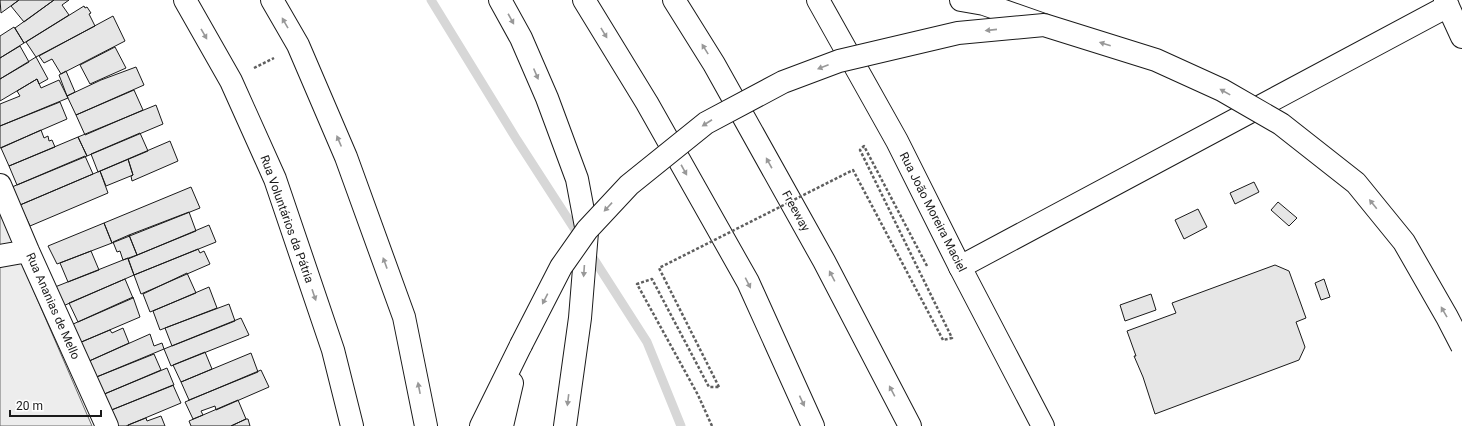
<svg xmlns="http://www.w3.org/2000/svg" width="1462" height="426" font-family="Roboto,sans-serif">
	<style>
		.green { fill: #ededed; stroke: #6a6a6a }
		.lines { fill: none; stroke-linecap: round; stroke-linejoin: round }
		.stream { stroke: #d7d7d7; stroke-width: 9 }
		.building { fill: #e6e6e6; stroke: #1a1a1a }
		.street-casing { stroke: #1a1a1a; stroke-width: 24 }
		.secondary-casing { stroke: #1a1a1a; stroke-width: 24 }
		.highway-casing { stroke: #1a1a1a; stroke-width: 24 }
		.path { stroke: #5f5f5f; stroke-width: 2.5; stroke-dasharray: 3 2; stroke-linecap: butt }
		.street { stroke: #fff; stroke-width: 22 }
		.secondary { stroke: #fff; stroke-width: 22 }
		.highway { stroke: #fff; stroke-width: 22 }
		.highway-bridge-casing { stroke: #1a1a1a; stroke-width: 24; stroke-linecap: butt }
		.path-bridge { stroke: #5f5f5f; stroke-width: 2.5; stroke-dasharray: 3 2; stroke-linecap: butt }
		.highway-bridge { stroke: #fff; stroke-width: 22 }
		.oneway { fill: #989898 }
		.labels { text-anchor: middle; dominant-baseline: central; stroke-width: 3; stroke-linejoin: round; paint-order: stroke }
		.street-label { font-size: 12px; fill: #1a1a1a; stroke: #fff }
	</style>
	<rect width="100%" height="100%" fill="#fff"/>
	<path class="green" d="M0,213L92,426H0Z"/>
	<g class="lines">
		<path class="stream" d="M431,0L517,140L581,239
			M590,253L647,342L681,426"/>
	</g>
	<path class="building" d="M0,0H19L1,13Z
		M19,0H54L24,22L11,6Z
		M54,0H69L62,5L69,15L24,43L15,28Z
		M84,6L85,8L87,7L91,13L89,14L95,26L36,57L26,42Z
		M113,16L125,41L61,74L52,59L44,63L39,56Z
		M14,27L24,43L0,58V36Z
		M20,46L29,62L0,79V58Z
		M115,47L126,68L90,84L80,65Z
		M36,57L48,79L39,84L37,79L0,101V79Z
		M136,67L144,85L76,115L67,96L101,80Z
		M66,71L75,92L67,96L59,75Z
		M37,79L41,88L59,80L68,98L0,126V104L20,96L17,91Z
		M134,90L143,110L85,135L76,115Z
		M60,102L67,119L0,148V126Z
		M156,105L163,124L87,156L78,137Z
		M41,130L44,138L48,136L49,141L52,140L55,147L9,166L1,148Z
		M140,133L148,151L98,172L91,154Z
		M78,137L87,156L17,185L9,166Z
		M170,141L178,161L132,181L131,176L133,175L128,159Z
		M85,156L93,174L20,205L12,187Z
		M128,159L133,175L106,186L100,171Z
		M100,171L108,193L30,226L20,205Z
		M1254,182L1259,192L1235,204L1230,193Z
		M191,187L200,208L112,243L104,223Z
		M1278,202L1297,218L1289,226L1271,210Z
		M1198,209L1207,227L1184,239L1175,220Z
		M189,212L196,231L137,255L129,235Z
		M104,223L112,243L57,264L48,246Z
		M209,225L216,242L134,275L128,259Z
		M129,235L137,255L123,260L120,251L117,252L113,242Z
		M198,249L200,253L204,251L210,264L141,294L134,275Z
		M91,251L99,270L68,282L60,263Z
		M128,258L134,275L63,306L55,287Z
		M1275,265L1289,271L1306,318L1296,322L1305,347L1299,360L1155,414L1143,377L1134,356H1136L1127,331L1176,313L1172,303Z
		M187,273L196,293L150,312L143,294Z
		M125,279L133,298L78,322L69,303Z
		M1324,279L1330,297L1321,300L1315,283Z
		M209,287L217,308L160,330L153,311Z
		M1151,294L1156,310L1125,321L1120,305Z
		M133,297L140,317L79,343L71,325Z
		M229,304L235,321L172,346L165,328Z
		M241,318L249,335L171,366L164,349Z
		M123,328L129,343L87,362L79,343L110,330L112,333Z
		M150,334L154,346L162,343L164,349L94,378L87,362Z
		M205,352L212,369L181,382L173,365Z
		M251,353L258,372L189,400L181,382Z
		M154,354L161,370L102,395L94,378Z
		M167,368L174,385L109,411L102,395Z
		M261,370L269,387L216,410L215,406L201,411L203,415L193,419L185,402Z
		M173,385L181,403L126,426H115L109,411Z
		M238,400L246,419L231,426H191L189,421Z
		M161,416L165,426H129L128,425L146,418L147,421Z
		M246,419H248L250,426H231Z"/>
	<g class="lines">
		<defs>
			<path id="street" d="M1445,0L1462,37
				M0,185L28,251L107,426
				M0,256L28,251
				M960,267L1448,6"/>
			<path id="secondary" d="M185,0L231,81L275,179L333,350L352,426
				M272,0L298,45L346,157L404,317L426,426
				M818,0L897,141L960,267L1043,426"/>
			<path id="highway" d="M500,0L521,38L547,98L577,179L587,232L580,318L565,426
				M584,0L647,103L748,282L813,426
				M674,0L714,64L824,261L910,426
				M961,0L984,4L1044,25
				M481,426L521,345
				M502,426L512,383"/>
		</defs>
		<use href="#street" class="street-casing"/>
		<use href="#secondary" class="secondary-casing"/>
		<use href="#highway" class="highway-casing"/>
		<path class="path" d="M254,68L274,58
			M927,266L864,146L860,150L952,338L943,340
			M712,426L698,395L637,284L652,279L709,387H719"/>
		<use href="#street" class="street"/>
		<use href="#secondary" class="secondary"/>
		<use href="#highway" class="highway"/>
		<defs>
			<path id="highway-bridge" d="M521,345L561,267L587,230L629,185L706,123L783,82L839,61L958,33L1044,25L1156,60L1222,90L1281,124L1356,183L1404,242L1447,317L1462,346"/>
		</defs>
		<use href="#highway-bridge" class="highway-bridge-casing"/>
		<path class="path-bridge" d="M719,387L659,268L853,170L943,340"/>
		<use href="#highway-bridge" class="highway-bridge"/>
	</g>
	<defs><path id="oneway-solid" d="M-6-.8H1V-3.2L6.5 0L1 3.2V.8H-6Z"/></defs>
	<g class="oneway">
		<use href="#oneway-solid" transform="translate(511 19) rotate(61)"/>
		<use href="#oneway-solid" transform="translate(285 23) rotate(-120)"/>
		<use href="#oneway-solid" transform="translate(991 30) rotate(174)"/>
		<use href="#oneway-solid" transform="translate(604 33) rotate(59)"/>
		<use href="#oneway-solid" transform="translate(204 34) rotate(60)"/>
		<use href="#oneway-solid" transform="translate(1105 44) rotate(-163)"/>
		<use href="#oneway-solid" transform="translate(705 49) rotate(-122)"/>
		<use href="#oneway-solid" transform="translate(823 67) rotate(159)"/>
		<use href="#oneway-solid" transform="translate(536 74) rotate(67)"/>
		<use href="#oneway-solid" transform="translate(1225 92) rotate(-151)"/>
		<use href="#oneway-solid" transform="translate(707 123) rotate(147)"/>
		<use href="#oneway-solid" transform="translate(339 141) rotate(-113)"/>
		<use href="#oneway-solid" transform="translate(769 163) rotate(-119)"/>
		<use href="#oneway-solid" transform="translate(684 170) rotate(61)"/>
		<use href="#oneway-solid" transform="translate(1373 204) rotate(-129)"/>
		<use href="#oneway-solid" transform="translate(608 207) rotate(133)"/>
		<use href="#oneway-solid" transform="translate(385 263) rotate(-110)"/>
		<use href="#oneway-solid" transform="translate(584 271) rotate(94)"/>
		<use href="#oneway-solid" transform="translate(832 276) rotate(-118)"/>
		<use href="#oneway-solid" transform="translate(748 283) rotate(63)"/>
		<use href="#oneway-solid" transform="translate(314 295) rotate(71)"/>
		<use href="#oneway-solid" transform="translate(545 299) rotate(117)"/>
		<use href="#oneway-solid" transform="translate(1444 312) rotate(-120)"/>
		<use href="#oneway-solid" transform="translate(419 388) rotate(-101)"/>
		<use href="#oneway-solid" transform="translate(892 391) rotate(-118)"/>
		<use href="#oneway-solid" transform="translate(568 400) rotate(97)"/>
		<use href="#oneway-solid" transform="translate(802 401) rotate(65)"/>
	</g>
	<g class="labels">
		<g class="street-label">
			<text transform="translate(796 211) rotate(61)">Freeway</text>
			<text transform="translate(933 212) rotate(63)">Rua João Moreira Maciel</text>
			<text transform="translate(287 219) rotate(70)">Rua Voluntários da Pátria</text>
			<text transform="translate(53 306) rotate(66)">Rua Ananias de Mello</text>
		</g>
	</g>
	<path d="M10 410v6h91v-6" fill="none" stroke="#1a1a1a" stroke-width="2"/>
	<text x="16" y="410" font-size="12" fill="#1a1a1a" stroke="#ffffff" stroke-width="3" paint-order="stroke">20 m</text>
</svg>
